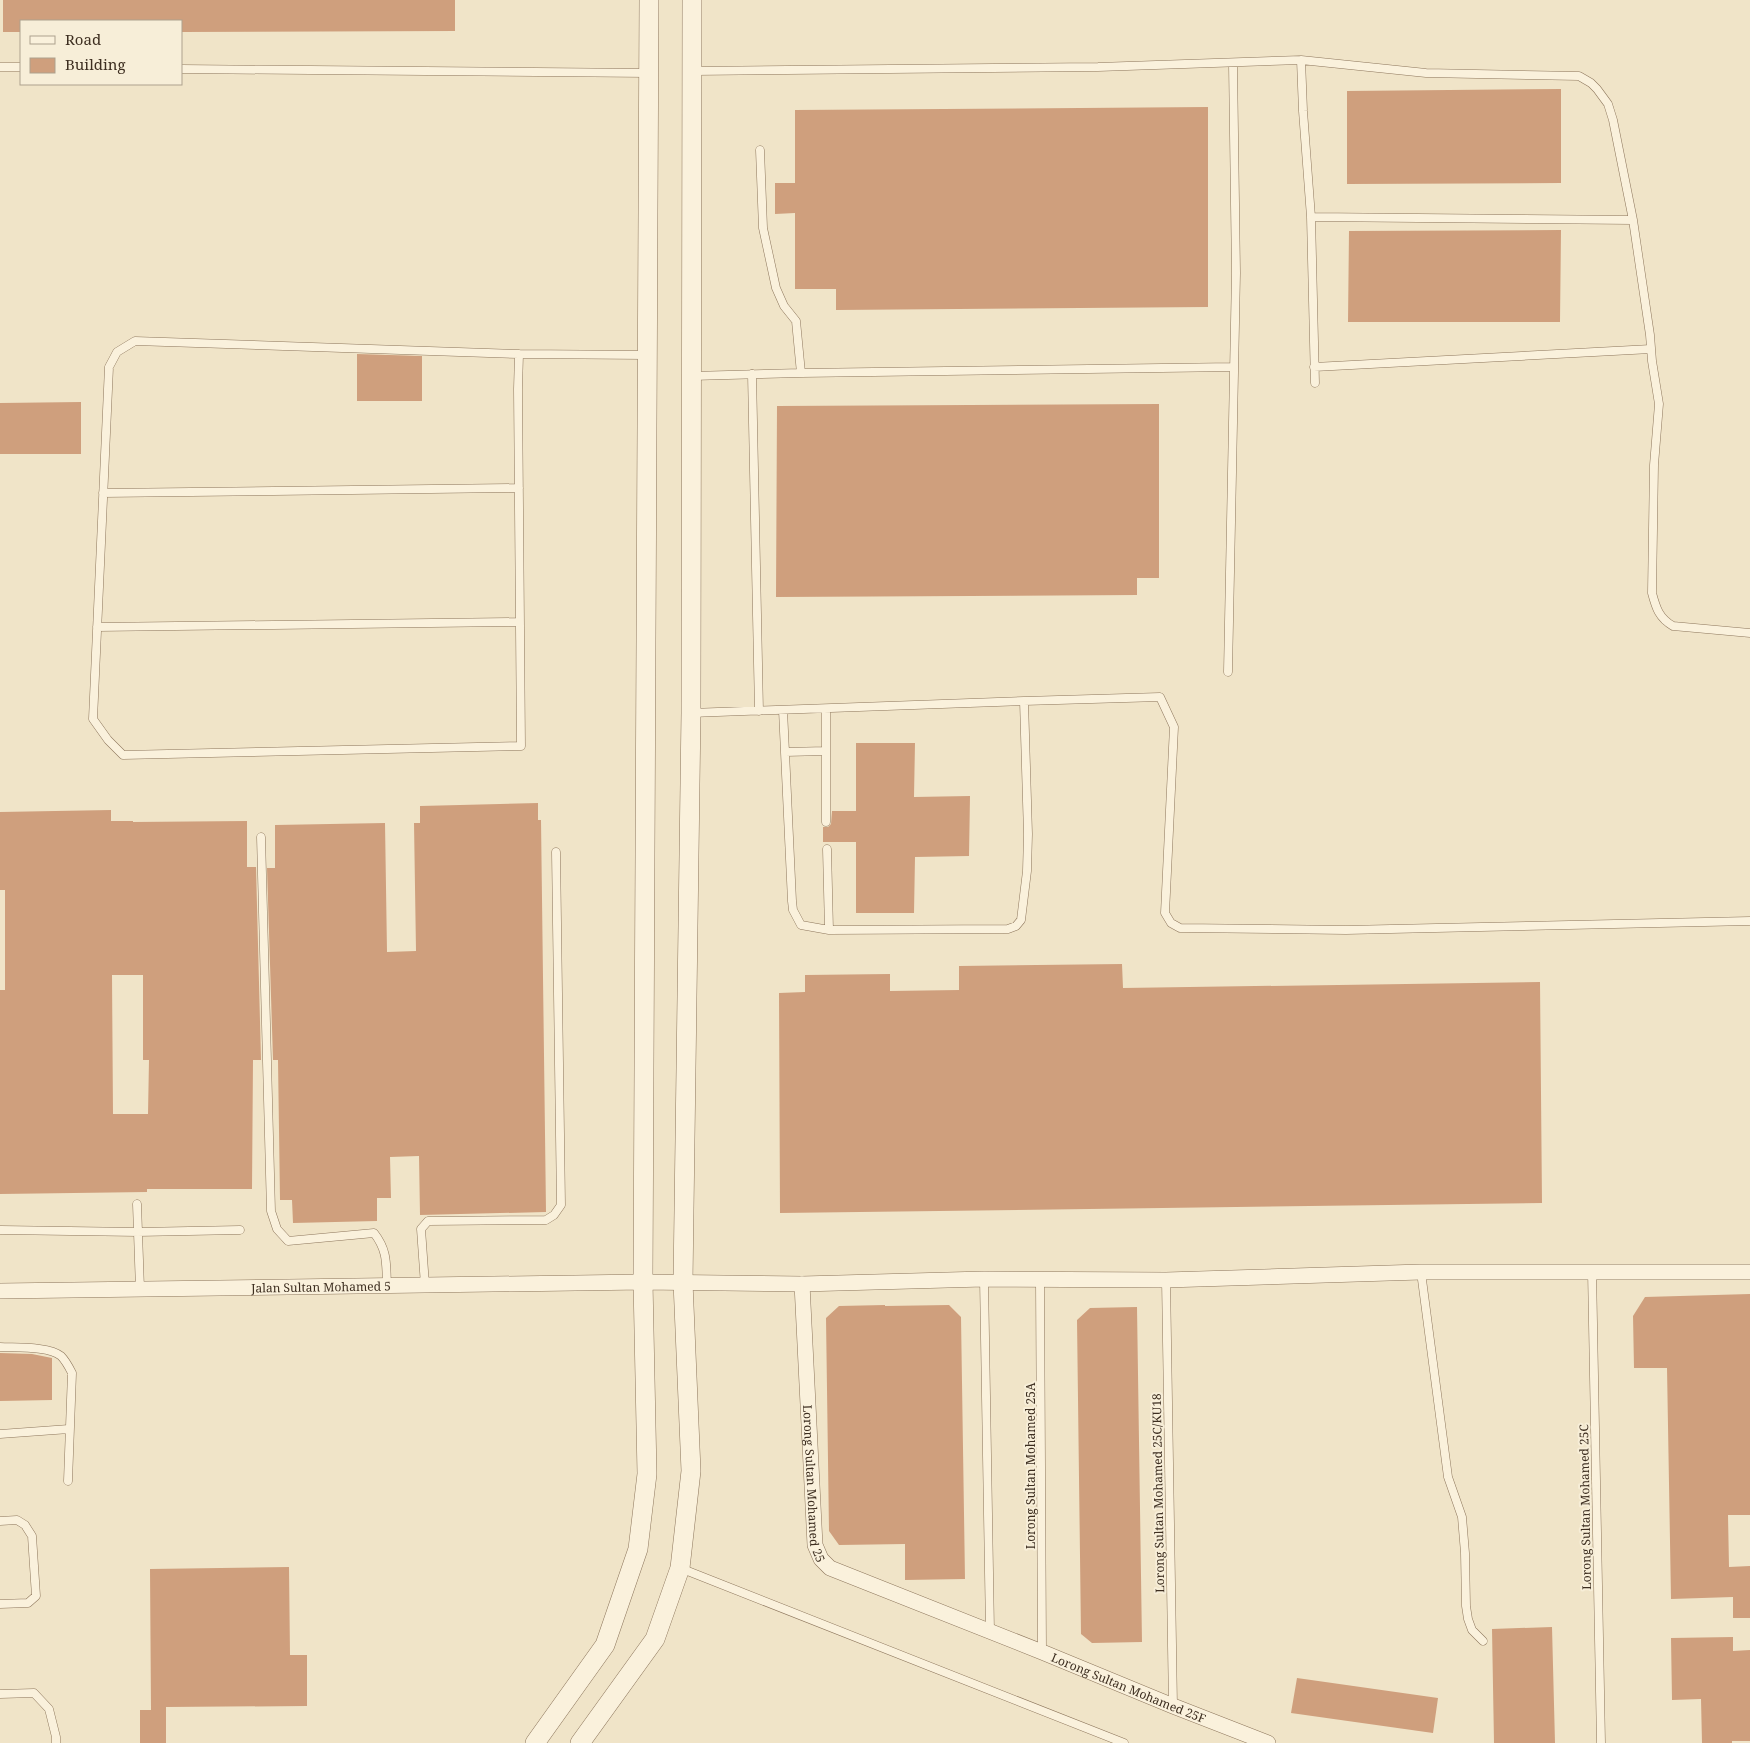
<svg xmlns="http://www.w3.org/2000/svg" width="1750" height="1743" font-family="'Noto Serif',serif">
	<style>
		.building { fill: #cf9f7d; fill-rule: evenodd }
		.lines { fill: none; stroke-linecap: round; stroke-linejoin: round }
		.service-casing { stroke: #8d765c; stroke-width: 9 }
		.minor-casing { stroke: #8d765c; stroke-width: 16 }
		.tertiary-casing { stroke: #8d765c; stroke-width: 20 }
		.service { stroke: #faf1dc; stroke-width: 8 }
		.minor { stroke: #faf1dc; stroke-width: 15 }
		.tertiary { stroke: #faf1dc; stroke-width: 19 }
		.labels { text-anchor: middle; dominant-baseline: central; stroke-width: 4; stroke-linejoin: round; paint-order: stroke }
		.street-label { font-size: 12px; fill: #3d2e20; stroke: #f7eed8 }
	</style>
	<rect width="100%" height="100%" fill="#f0e4c8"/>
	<path class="building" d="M3,0H455V31L181,32V21H21V32H3Z
		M1561,89V183L1347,184V91Z
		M1208,107V307L836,310V289H795V213L775,214V183H795V110Z
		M1561,230L1560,322H1348L1349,231Z
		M357,354L422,356V401H357Z
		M81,402V454H0V403Z
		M1159,404V578H1137V595L776,597L777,406Z
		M856,743H915L914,797L970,796L969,856L915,857L914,913H856V842H823V827H828L831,824L832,811H856Z
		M538,803V820H541L546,1212L420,1215L419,1156L390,1157L391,1198H377V1221L293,1223L292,1200H280L278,1060H273L267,868H275V825L385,823L387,952L416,951L414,823H420V806Z
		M111,810V821H133V822L247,821V867H256L261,1060H253L252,1189H147V1192L0,1194V990H5V890H0V812ZM112,975H143V1060H149L148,1114H113Z
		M1122,964L1123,988L1540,982L1542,1203L780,1213L779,993L805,992V975L890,974V991L959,990V966Z
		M1750,1294V1515H1728L1729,1567L1750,1566V1618H1733V1597L1671,1599L1667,1368H1634L1633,1316L1645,1297Z
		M885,1305V1306L949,1305L961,1317L965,1579L905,1580V1544L839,1545L829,1531L826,1318L839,1306Z
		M1137,1307L1142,1642L1092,1643L1081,1634L1077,1320L1090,1308Z
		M0,1353L32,1354L52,1358V1400L0,1401Z
		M289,1567L290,1655H307V1706L166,1707V1743H140V1710H151L150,1569Z
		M1552,1627L1555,1743H1494L1492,1629Z
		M1733,1637V1651L1750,1650V1741H1732V1743H1702L1701,1699L1672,1700L1671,1638Z
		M1297,1678L1438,1698L1433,1733L1291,1713Z"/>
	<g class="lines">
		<defs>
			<path id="service" d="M1301,60L1426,73L1579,76L1591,83L1597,89L1608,104L1613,120L1633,220L1650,335L1652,361L1659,404L1654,465L1652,593C1656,608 1659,618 1673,626L1750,633
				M0,67H21
				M181,69L649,73
				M693,71L1098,67L1301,60L1303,111L1311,217L1315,383
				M760,150L763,228L776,288L784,306L796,321L801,373
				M1311,217L1633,220
				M519,354L135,341L117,352L109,367L93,719L108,740L123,755L521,746L518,389L519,354L646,355
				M1314,367L1651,349
				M752,374L759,711
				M692,376L801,373L1234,367
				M103,493L519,488
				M97,627L520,622
				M1228,672L1236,273L1233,64
				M826,709V822
				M783,710L792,901L793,910L801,925L829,930L1008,929L1016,926L1021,920L1027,871L1028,834L1024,701
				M691,713L1024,701L1160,697L1174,727L1165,913L1171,923L1180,928L1346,930L1750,921
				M785,752L826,751
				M261,837L271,1211L277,1229L288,1241L374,1233C388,1251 386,1264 387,1286
				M827,849L829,930
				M137,1204L140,1289
				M1,1230L138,1232L240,1230
				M1592,1271L1601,1743
				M1421,1272L1448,1477L1462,1517L1465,1553L1466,1606L1468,1619L1472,1630L1483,1641
				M984,1279L990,1631
				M1040,1280L1042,1652
				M1166,1280L1173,1706
				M425,1285L421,1229L428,1221L546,1220L554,1215L561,1205L556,852
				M0,1347C16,1348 49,1346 61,1356C66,1361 69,1367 72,1373L68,1481
				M0,1434L69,1429
				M0,1521L17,1520L25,1525L32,1536L36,1596L28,1603L0,1604
				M680,1568L1124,1743
				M0,1694L34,1693L49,1709L56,1737V1743"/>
			<g id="minor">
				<path id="s1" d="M802,1284L815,1545L821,1559L830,1568L1042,1652L1173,1706L1268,1743"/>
				<path id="s2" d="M0,1291L643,1282L802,1284L984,1279L1166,1280L1421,1272H1750"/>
			</g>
			<path id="tertiary" d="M535,1743L605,1645L638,1549L647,1474L643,1282L649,0
				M580,1743L655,1639L680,1568L691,1471L683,1282L691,713L692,0"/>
		</defs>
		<use href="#service" class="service-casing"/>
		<use href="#minor" class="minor-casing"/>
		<use href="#tertiary" class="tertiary-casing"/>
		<use href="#service" class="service"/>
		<use href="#minor" class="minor"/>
		<use href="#tertiary" class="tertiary"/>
	</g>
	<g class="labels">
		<g class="street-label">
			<text stroke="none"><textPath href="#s2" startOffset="321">Jalan Sultan Mohamed 5</textPath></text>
			<text transform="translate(1030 1466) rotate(-90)">Lorong Sultan Mohamed 25A</text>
			<text stroke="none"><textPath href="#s1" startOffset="200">Lorong Sultan Mohamed 25</textPath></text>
			<text transform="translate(1158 1493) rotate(-91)">Lorong Sultan Mohamed 25C/KU18</text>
			<text transform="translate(1585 1507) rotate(-91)">Lorong Sultan Mohamed 25C</text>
			<text stroke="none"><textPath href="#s1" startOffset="611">Lorong Sultan Mohamed 25F</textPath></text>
		</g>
	</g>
	<rect x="20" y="20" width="162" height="65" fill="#f7eed8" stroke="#ada18e"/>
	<rect x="30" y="36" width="25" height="8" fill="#faf1dc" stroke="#ada18e"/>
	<text x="65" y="45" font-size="15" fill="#3d2e20">Road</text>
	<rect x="30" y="58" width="25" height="15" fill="#cf9f7d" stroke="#ada18e"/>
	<text x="65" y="70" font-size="15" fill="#3d2e20">Building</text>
</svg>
